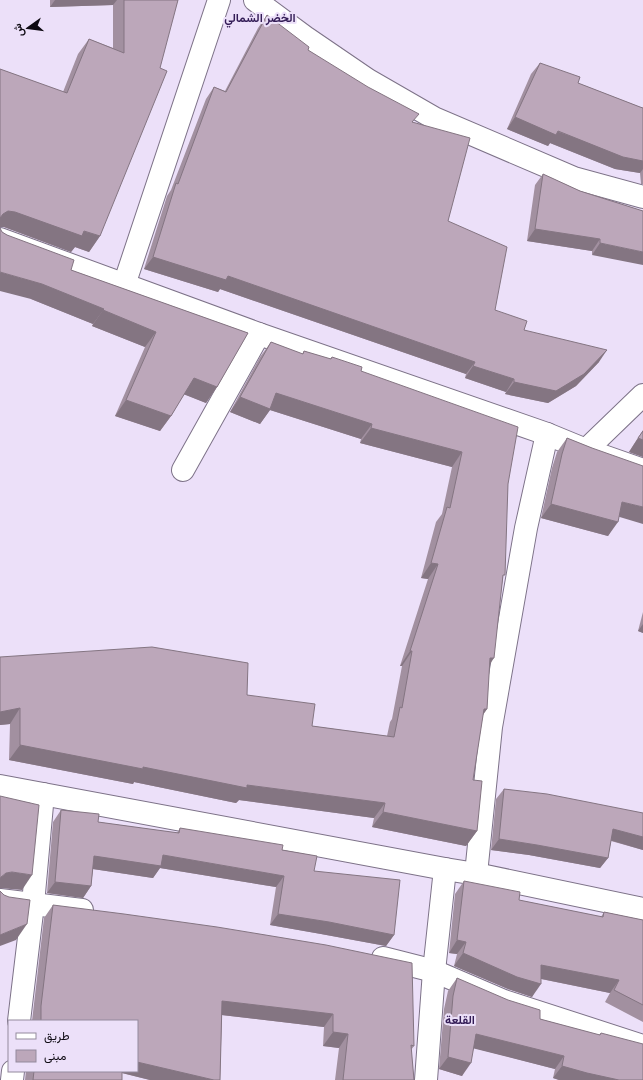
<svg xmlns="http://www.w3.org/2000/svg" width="643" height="1080" font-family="Lato,Vazirmatn,sans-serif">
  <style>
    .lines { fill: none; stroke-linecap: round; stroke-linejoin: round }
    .minor-casing { stroke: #7d7288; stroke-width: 24 }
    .minor { stroke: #fff; stroke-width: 22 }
    .wall { fill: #a290a0 }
    .shaded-wall { fill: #847582 }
    .building { fill: #bca7ba; stroke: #847582 }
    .labels { text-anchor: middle; stroke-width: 4; stroke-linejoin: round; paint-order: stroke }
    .neighbourhood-label { font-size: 12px; font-weight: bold; fill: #331c56; stroke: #ece0f9 }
  </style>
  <rect width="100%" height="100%" fill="#ece0f9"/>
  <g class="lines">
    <defs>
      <g id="minor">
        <path d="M255,0L305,37L368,80L434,118L574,178L643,197"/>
        <path d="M0,239L259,334L547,434L586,450L643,470"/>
        <path d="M124,285L219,0"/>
        <path d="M586,450L643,395"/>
        <path d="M183,470L259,334"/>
        <path d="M0,786L445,869L476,874L643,909"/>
        <path d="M476,874L491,727L526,528L547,434"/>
        <path d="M0,900L82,910"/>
        <path d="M383,958L434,971L504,1001L643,1046"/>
        <path d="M19,1021L33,904L43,794"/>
        <path d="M12,1080L13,1071"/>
        <path d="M426,1080L434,971L445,869"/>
      </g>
    </defs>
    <use href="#minor" class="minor-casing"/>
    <use href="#minor" class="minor"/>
  </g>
  <g class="wall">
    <path d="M50,0H178L100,236L89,252L75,247L71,252L4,227H0V69L63,92L78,54L89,39L113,48V5L50,7Z"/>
    <path d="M267,15L308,50L413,122L448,221L495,310L524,330L599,362L576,386L548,403L505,394L506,392L465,378L466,374L220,289L218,292L144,269L167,196L171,190L206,99L214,87L225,91L258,28Z"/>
    <path d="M540,63L578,83L640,107L643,108V184H641L640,173L615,169L550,143L548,146L507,129L531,74Z"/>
    <path d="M543,174L580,191L643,211L592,255V251L527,241L535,185Z"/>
    <path d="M2,232L7,235L71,270L248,333L217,387L206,403L184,394L171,416L160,431L115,416L145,347L92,326L93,324L31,299Z"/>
    <path d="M271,342L302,354L304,351L330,359L332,357L361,371L508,484L503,579L489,665L487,709L483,715L473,780L477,831L466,846L372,827L374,818L239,800L236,803L134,782L133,784L9,760L10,724L0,725V657L247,695L312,726L387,736L390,722L392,719L402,666H400L428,579L421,578L436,522L442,514L452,467L360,443L361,439L270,410L260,424L230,412L260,357Z"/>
    <path d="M643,430V457L629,452Z"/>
    <path d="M567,438L592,448L619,517L608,536L541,518L552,468L557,452Z"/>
    <path d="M643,612V633L638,631Z"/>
    <path d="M504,789L643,813V850L611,841L608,858L600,868L529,855L491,850L496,799Z"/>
    <path d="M61,810L98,822L177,833L180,828L282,850L314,871L394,935L386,946L321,934L270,925L276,887L160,868L153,878L93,869L91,886L83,898L47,893L53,822Z"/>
    <path d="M464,881L519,900L601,917L604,912L643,920V1022L605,1002L610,993L541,979L532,997L508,989L454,966L457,954L449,953L455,894Z"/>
    <path d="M53,905L414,1046L411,1050L414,1080H335L339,1048L323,1046L324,1027L222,1015L220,1080H150L122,1073V1080H25L26,1071H137V1021H32L44,918Z"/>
    <path d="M457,978L540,1019L599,1035L601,1033L643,1080H559L553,1078L555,1069L474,1048L462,1076L439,1069L444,1009L448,991Z"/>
  </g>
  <g class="shaded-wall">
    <path d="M55,0H117L113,5L50,7Z"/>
    <path d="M515,117L643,161V169L640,173L615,169L550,143L548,146L507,129Z"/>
    <path d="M8,211L15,212L100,236L89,252L75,247L71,252L4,227H0V218L3,214Z"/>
    <path d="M535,229L600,239L592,251L527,241Z"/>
    <path d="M600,243L643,252V265L592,255Z"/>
    <path d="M153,257L228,276L475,362L466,374L220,289L218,292L144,269Z"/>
    <path d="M0,272L42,284L104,309L93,324L31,299L0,291Z"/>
    <path d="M103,310L156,332L145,347L92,326Z"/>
    <path d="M607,350L599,362L576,386L548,403L505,394L514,382Z"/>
    <path d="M473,366L514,379L506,392L465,378Z"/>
    <path d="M194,378L217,387L206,403L183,394Z"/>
    <path d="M276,393L372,424L361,439L270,410L260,424L230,412L240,397Z"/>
    <path d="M126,400L171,416L160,431L115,416Z"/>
    <path d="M371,428L462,452L452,467L360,443Z"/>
    <path d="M638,438L643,440V457L629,452Z"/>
    <path d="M622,502L643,507V524L613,515Z"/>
    <path d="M551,504L618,522L608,536L541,518Z"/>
    <path d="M431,563L438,564L428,579L421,578Z"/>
    <path d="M643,624V633L638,631Z"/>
    <path d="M410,651H412L402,666H400Z"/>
    <path d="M490,658H494L484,673Z"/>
    <path d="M20,708L10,724L0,725V712Z"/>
    <path d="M484,709H487L476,724Z"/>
    <path d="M20,745L247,785L385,803L374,818L239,800L236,803L134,782L133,784L9,760Z"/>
    <path d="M383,812L477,831L466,846L372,827Z"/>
    <path d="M613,829L643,837V850L606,839Z"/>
    <path d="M499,839L537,845L608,858L600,868L529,855L491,850Z"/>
    <path d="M163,855L284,876L276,887L160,868L153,878L86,868L94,856Z"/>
    <path d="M12,872L32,875L22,890L0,888V878L6,873Z"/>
    <path d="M55,882L91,886L83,898L47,893Z"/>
    <path d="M278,914L329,922L394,935L386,946L321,934L270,925Z"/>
    <path d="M27,924L16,940L0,946V935Z"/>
    <path d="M457,940L466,942L457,954L449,953Z"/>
    <path d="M463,953L541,984L532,997L508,989L454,966Z"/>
    <path d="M541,965L619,980L610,993L532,977Z"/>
    <path d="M222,1001L333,1014L324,1027L213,1014Z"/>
    <path d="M333,1032L348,1034L339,1048L323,1046Z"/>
    <path d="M476,1034L564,1056L555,1069L468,1047Z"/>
    <path d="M448,1057L471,1063L462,1076L439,1069Z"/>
    <path d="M137,1062L214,1080H150L114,1071H137Z"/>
    <path d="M562,1066L619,1080H559L553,1078Z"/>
  </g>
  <g class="building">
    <path d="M124,0H178L160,68L167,71L100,236L84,231L82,236L15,212L8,211L3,214L0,218V69L67,93L89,39L124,53Z"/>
    <path d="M267,15L309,47L308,50L368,87L419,114L412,122L470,138L448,221L507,247L495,310L527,321L524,330L607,350L584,374L556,391L514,382V379L473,366L475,362L228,276L226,280L153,257L176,183L178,184L214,87L226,92Z"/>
    <path d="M540,63L580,77L578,83L640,107L643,108V161L623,157L558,131L556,135L515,117Z"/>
    <path d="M543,174L580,191L643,211V252L600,243V239L535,229Z"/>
    <path d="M0,228L2,232L7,235L74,260L71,270L248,333L217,387L194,378L171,416L126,400L156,332L103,310L104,309L42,284L0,272Z"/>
    <path d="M271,342L303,354L304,351L331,359L332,357L362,367L361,371L518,427L508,484L505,575H503L494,658H490L487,709H484L473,780L482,781L477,831L383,812L385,803L247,785V788L143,767V769L20,745V708L0,712V657L152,647L248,663L247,695L315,704L312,726L394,737L400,707L402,708L412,651H410L438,564L431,563L447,507L450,508L462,452L371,428L372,424L276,393L270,409L240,397Z"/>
    <path d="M643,431V440L638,438Z"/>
    <path d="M567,438L592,448L643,466V507L622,502L618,522L551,504L562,454Z"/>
    <path d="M504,789L547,794L643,813V837L613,829L608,858L537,845L499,839Z"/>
    <path d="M0,796L39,805L32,875L12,872L6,873L1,877L0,879Z"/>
    <path d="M61,810L99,814L98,822L179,833L180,828L283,845L282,850L317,856L314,871L400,880L394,935L329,922L278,914L284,876L163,855L161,866L94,856L91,886L55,882Z"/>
    <path d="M464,881L520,892L519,900L603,917L604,912L643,920V1005L614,990L619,980L541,965V984L517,977L463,953L466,942L457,940Z"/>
    <path d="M0,891L4,895L9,897L30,900L27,924L0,935Z"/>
    <path d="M53,905L124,914L217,927L326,945L412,963L414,1046L411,1045L414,1080H343L348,1034L333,1032V1014L222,1001L220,1080H214L137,1062V1021H41V1006Z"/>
    <path d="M457,978L508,1000L540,1010V1019L600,1035L601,1033L643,1044V1080H619L587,1073L562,1066L564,1056L476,1034L471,1063L448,1057L453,996Z"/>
    <path d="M34,1071H122V1080H33Z"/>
  </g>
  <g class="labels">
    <g class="neighbourhood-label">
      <text x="260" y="22">الخضر الشمالي</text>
      <text x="460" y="1024">القلعة</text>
    </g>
  </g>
  <rect x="8" y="1020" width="130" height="52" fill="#ece0f9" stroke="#938a9d"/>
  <rect x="16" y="1033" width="20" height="6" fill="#ffffff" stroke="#938a9d"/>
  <text x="44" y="1040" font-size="12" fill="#0e0a12">طريق</text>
  <rect x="16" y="1050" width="20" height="12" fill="#bca7ba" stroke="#938a9d"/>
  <text x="44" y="1060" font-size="12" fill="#0e0a12">مبنى</text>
  <g transform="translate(28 28) rotate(256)" stroke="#ece0f9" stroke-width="3" paint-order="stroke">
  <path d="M0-3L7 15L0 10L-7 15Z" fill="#0e0a12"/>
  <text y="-6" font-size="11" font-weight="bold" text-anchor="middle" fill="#0e0a12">ش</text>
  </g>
</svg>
